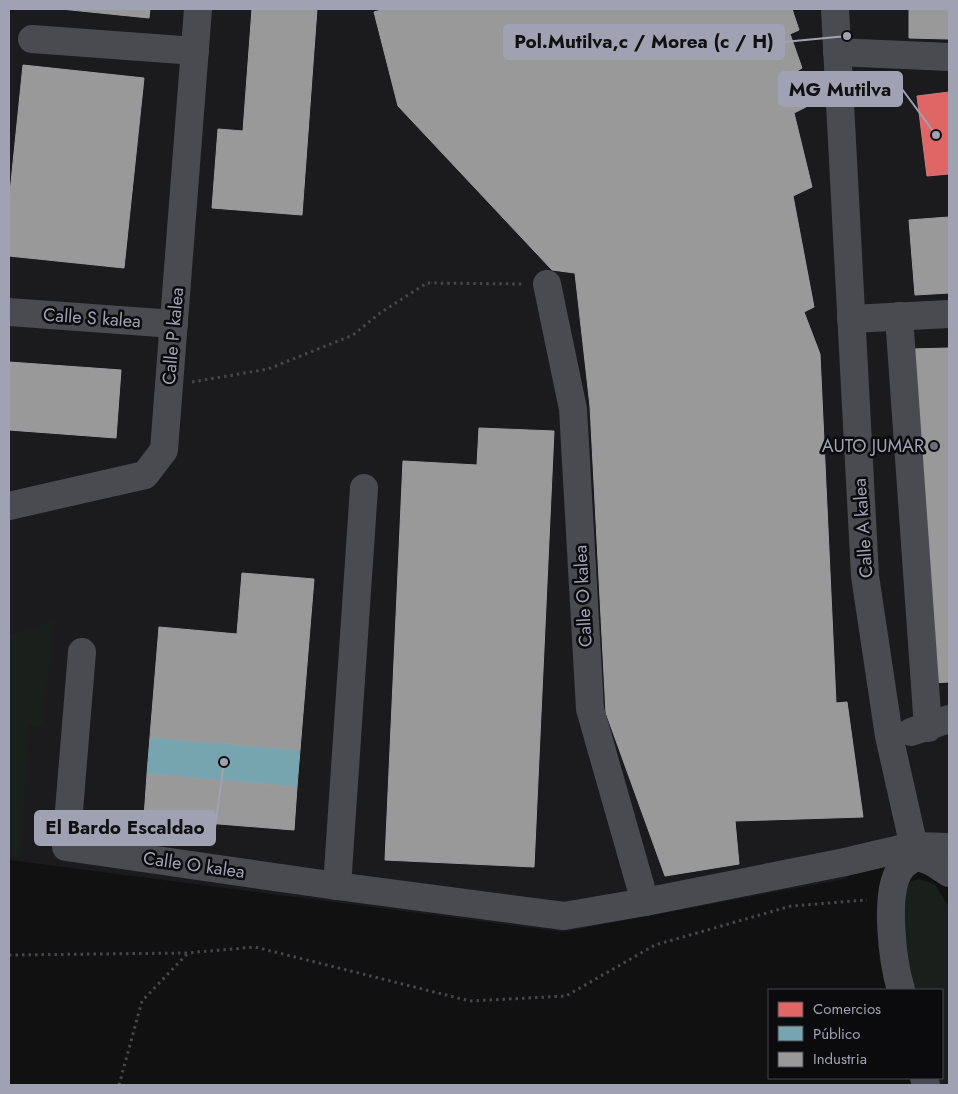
<svg xmlns="http://www.w3.org/2000/svg" width="958" height="1094" font-family="Jost,sans-serif">
  <style>
    .built { fill: #1b1b1d }
    .green { fill: #19201b }
    .shops { fill: #e06666; stroke: #cd787d }
    .public { fill: #76a5af; stroke: #83a4b0 }
    .industry { fill: #999; stroke: #9b9ca1 }
    .lines { fill: none; stroke-linecap: round; stroke-linejoin: round }
    .path { stroke: #46474c; stroke-width: 3; stroke-dasharray: 2.5 4; stroke-linecap: butt }
    .minor { stroke: #4a4b51; stroke-width: 28 }
    .poi-dot { fill: #6e6f7b; stroke: #0b0b0d; stroke-width: 2 }
    .labels { text-anchor: middle; stroke-width: 5; stroke-linejoin: round; paint-order: stroke }
    .street-label { font-size: 18px; fill: #a0a2b4; stroke: #0b0b0d }
    .poi-label { font-size: 18px; fill: #a0a2b4; stroke: #0b0b0d; text-anchor: end }
    .leader { fill: none; stroke: #a0a2b4; stroke-width: 2 }
    .callout-dot { fill: #a0a2b4; stroke: #0b0b0d; stroke-width: 2 }
    .callout { fill: #a0a2b4; stroke: #a0a2b4; stroke-width: 2 }
    .callout-label { font-size: 19px; text-anchor: middle; font-weight: bold; fill: #111 }
  </style>
  <rect width="100%" height="100%" fill="#111"/>
  <path class="built" d="M9,9H949V848L938,834L890,836L845,879L563,932L9,860Z"/>
  <g class="green">
    <path d="M54,621L42,726L28,725L21,857L9,855V635Z"/>
    <path d="M920,879L935,885L949,907V1085H939L937,1078H942V990H915C907,960 892,908 911,881Z"/>
  </g>
  <g class="shops">
    <path d="M949,92V174L927,176L917,96Z"/>
    <path d="M949,430V461L919,462L917,432Z"/>
  </g>
  <path class="public" d="M150,737L300,750L297,787L147,774Z"/>
  <g class="industry">
    <path d="M61,9H150L149,18Z"/>
    <path d="M252,9H317L302,215L212,208L218,129L243,131Z"/>
    <path d="M385,9H792L799,30L790,34L802,68L794,73L806,107L794,113L812,187L793,196L814,307L804,312L820,354L836,703L847,702L863,817L735,821L739,864L665,876L606,713L590,406L575,273L552,270L398,106L374,12Z"/>
    <path d="M909,9H949V39L909,38Z"/>
    <path d="M23,65L144,78L124,268L9,256V202Z"/>
    <path d="M949,217V293L915,295L909,220Z"/>
    <path d="M949,348V682L931,683L912,349Z"/>
    <path d="M9,362L121,370L116,438L9,430Z"/>
    <path d="M479,428L554,431L534,867L385,860L403,461L477,465Z"/>
    <path d="M242,573L314,579L300,750L150,737L159,627L237,634Z"/>
    <path d="M147,774L297,787L294,830L144,818Z"/>
  </g>
  <g class="lines">
    <g class="path">
      <path d="M192,382L268,369L353,335L380,313L427,283L523,284"/>
      <path d="M9,955L187,953L255,947L470,1001L566,996L655,945L791,906L867,900"/>
      <path d="M119,1085L142,1001L187,954"/>
    </g>
    <g class="minor">
      <path d="M835,9L865,576L889,736L916,856"/>
      <path d="M32,39L195,51"/>
      <path d="M837,52L949,57"/>
      <path d="M547,284L573,409L590,709L645,902"/>
      <path d="M9,312L174,324"/>
      <path d="M899,316L928,728"/>
      <path d="M851,319L949,314"/>
      <path d="M9,506L145,475L164,450L198,9"/>
      <path d="M82,652L66,847L337,886L564,916L645,902L845,862L913,846L949,847"/>
      <path d="M911,732L949,719"/>
      <path d="M916,856L932,862L949,873"/>
      <path d="M337,886L364,488"/>
      <path d="M901,990C893,963 883,892 901,868C904,864 911,860 916,856"/>
      <path d="M924,1078L926,1085"/>
    </g>
  </g>
  <circle class="poi-dot" cx="934" cy="446" r="5"/>
  <g class="labels">
    <g class="street-label">
      <text transform="translate(92 318) rotate(4)" y="6">Calle S kalea</text>
      <text transform="translate(173 336) rotate(-85)" y="6">Calle P kalea</text>
      <text transform="translate(863 528) rotate(-94)" y="6">Calle A kalea</text>
      <text transform="translate(583 596) rotate(-93)" y="6">Calle O kalea</text>
      <text transform="translate(194 865) rotate(8)" y="6">Calle O kalea</text>
    </g>
    <g class="poi-label">
      <text x="924" y="452">AUTO JUMAR</text>
    </g>
  </g>
  <path class="leader" d="M847 36L784 42M936 135L902 89M224 762L215 828"/>
  <g class="callout-dot">
    <circle cx="847" cy="36" r="5"/>
    <circle cx="936" cy="135" r="5"/>
    <circle cx="224" cy="762" r="5"/>
  </g>
  <g class="callout">
    <rect x="504" y="25" width="280" height="34" rx="5"/>
    <rect x="779" y="72" width="123" height="34" rx="5"/>
    <rect x="35" y="811" width="180" height="34" rx="5"/>
  </g>
  <g class="callout-label">
    <text x="644" y="48">Pol.Mutilva,c / Morea (c / H)</text>
    <text x="840" y="96">MG Mutilva</text>
    <text x="125" y="834">El Bardo Escaldao</text>
  </g>
  <rect width="958" height="1094" fill="none" stroke="#a0a2b4" stroke-width="20"/>
  <rect x="768" y="989" width="175" height="90" fill="#0b0b0d" stroke="#474750"/>
  <rect x="778" y="1002" width="25" height="15" fill="#e06666" stroke="#474750"/>
  <text x="813" y="1014" font-size="15" fill="#a0a2b4">Comercios</text>
  <rect x="778" y="1026" width="25" height="15" fill="#76a5af" stroke="#474750"/>
  <text x="813" y="1039" font-size="15" fill="#a0a2b4">Público</text>
  <rect x="778" y="1052" width="25" height="15" fill="#999999" stroke="#474750"/>
  <text x="813" y="1064" font-size="15" fill="#a0a2b4">Industria</text>
</svg>
